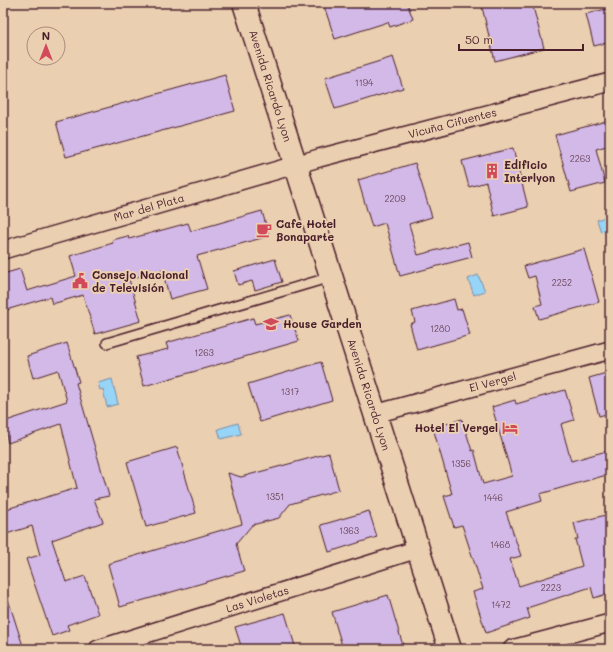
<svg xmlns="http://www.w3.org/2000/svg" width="613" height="652" font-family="Mali,sans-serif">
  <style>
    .water { fill: #97d5f8; stroke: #788ca6 }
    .building { fill: #d2b9e7; stroke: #4a1f2b }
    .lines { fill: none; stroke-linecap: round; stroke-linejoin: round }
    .lane-casing { stroke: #4a1f2b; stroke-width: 12 }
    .street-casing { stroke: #4a1f2b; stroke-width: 20 }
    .secondary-casing { stroke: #4a1f2b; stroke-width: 25 }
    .lane { stroke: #eacfb1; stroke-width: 9 }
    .street { stroke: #eacfb1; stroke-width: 17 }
    .secondary { stroke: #eacfb1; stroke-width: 22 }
    .labels { text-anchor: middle; stroke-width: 4; stroke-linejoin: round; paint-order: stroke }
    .number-label { font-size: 9px; fill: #6c465a }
    .street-label { font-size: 11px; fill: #4a1f2b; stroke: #eacfb1 }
    .poi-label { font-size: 11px; font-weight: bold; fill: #4a1f2b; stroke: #eacfb1; text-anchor: start }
  </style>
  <rect width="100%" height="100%" fill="#eacfb1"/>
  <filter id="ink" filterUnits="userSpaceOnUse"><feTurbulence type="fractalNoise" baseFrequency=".025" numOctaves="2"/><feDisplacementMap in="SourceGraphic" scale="8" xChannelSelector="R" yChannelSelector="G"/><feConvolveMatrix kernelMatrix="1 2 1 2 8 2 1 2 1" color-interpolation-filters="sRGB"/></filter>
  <g filter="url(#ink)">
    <g class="water">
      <path d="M610,215V229L601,232L597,220Z"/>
      <path d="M478,275L485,291L474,295L468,279Z"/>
      <path d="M112,379L118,404L107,407L103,389L100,390L98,383Z"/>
      <path d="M238,423L241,434L221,439L218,429Z"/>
    </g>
    <g class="building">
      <path d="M323,3H407L413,19L390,27L388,22L335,39Z"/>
      <path d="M481,3H532L544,48L495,61Z"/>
      <path d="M610,8V42L594,46L586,14Z"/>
      <path d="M393,57L403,88L335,109L325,78Z"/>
      <path d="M225,75L235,111L66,157L56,122Z"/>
      <path d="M610,120V145L596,149L605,183L571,192L555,135Z"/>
      <path d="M513,148L528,207L494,216L486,182L469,187L462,161Z"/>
      <path d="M415,163L432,217L409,224L418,255L468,242L472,257L400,276L385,223L372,227L358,180Z"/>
      <path d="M262,211L269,236L197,256L207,289L170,299L162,270L129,279L141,321L95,334L83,295L52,304L50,297L6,310L3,302V274L20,269L27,291L76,276L70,256L113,243L112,240L128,236L129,239L188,223L191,231Z"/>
      <path d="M584,249L599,302L539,319L535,306L542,304L535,276L528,278L524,266Z"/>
      <path d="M275,259L282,282L255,290L252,281L238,285L234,271Z"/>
      <path d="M454,299L457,310L462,309L470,335L417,350L410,324L415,322L412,311Z"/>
      <path d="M290,315L299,341L144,386L136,357L168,349L166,343L253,318L255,324Z"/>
      <path d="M67,343L79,382L76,383L109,496L94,499L103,522L52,540L66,582L85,576L98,614L67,625L69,630L52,636L26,559L40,555L32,526L3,535V510L77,488L61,424L8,443L3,422L67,401L58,370L33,378L27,356Z"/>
      <path d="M321,362L332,400L260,422L248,384Z"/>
      <path d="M610,372V413L599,416L589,378Z"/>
      <path d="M565,390L574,420L561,424L571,461L610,450V474L540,494L542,501L506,512L521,556L510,559L519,586L582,566L575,539H578L574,523L610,514V593L594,598L591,587L527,608L530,618L486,633L473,592L483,589L462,525L454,527L444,496L452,494L433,428L462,419L472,451L474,450L483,484L512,476L492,407L515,400L516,404Z"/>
      <path d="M177,447L196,513L146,527L127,462Z"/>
      <path d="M329,453L339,490L290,504L279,518L252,525L236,544L244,571L120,607L108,564L242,524L228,473L241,477Z"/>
      <path d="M369,511L377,537L329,552L321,525Z"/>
      <path d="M3,593H6L23,646L15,649H3Z"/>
      <path d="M388,595L404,649H343L332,612Z"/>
      <path d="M285,613L296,649H242L235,627Z"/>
    </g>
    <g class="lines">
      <defs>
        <path id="lane" d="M107,343L331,277"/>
        <g id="street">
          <path id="s1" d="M3,250L319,158L610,82"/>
          <path id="s2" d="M375,414L610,350"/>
          <path id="s3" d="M98,649L418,549"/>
          <path d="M512,649L610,623"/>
        </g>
        <g id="secondary">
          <path id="s4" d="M244,3L450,649"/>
        </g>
      </defs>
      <use href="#lane" class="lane-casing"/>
      <use href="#street" class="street-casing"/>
      <use href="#secondary" class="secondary-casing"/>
      <use href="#lane" class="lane"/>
      <use href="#street" class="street"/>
      <use href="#secondary" class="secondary"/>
    </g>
  </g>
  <defs>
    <symbol id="building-bare" viewBox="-9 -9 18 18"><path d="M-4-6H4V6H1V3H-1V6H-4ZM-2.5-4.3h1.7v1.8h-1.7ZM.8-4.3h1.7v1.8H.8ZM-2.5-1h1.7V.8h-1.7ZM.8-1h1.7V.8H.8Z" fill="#d1495b" stroke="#eacfb1" stroke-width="2.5" paint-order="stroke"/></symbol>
    <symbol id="cafe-bare" viewBox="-9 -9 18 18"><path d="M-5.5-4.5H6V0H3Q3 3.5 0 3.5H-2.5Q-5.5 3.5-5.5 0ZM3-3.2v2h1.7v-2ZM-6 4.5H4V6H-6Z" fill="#d1495b" stroke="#eacfb1" stroke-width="2.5" paint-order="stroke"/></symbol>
    <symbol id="civic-bare" viewBox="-9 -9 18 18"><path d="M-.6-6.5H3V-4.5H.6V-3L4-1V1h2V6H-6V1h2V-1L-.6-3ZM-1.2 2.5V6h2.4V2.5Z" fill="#d1495b" stroke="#eacfb1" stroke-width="2.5" paint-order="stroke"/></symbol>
    <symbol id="school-bare" viewBox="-9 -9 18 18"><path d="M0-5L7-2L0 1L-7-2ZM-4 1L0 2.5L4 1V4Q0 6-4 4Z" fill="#d1495b" stroke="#eacfb1" stroke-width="2.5" paint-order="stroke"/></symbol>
    <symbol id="hotel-bare" viewBox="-9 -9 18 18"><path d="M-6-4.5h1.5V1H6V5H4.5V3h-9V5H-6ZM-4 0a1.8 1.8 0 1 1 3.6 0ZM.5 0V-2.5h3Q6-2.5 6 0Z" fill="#d1495b" stroke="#eacfb1" stroke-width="2.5" paint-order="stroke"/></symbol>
  </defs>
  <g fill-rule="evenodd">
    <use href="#building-bare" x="481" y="160" width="22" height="22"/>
    <use href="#cafe-bare" x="253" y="219" width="22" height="22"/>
    <use href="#civic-bare" x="69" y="270" width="22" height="22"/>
    <use href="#school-bare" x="260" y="313" width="22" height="22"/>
    <use href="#hotel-bare" x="499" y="417" width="22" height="22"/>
  </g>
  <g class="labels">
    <g class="number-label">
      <text x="364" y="86">1194</text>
      <text x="580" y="162">2263</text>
      <text x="395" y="202">2209</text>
      <text x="562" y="286">2252</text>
      <text x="440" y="332">1280</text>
      <text x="204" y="356">1263</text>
      <text x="290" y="395">1317</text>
      <text x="461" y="467">1356</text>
      <text x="275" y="500">1351</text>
      <text x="493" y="501">1446</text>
      <text x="349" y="534">1363</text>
      <text x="500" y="548">1468</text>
      <text x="551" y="591">2223</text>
      <text x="501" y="608">1472</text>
    </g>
    <g class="street-label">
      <text dy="4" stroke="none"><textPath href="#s4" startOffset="87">Avenida Ricardo Lyon</textPath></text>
      <text dy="4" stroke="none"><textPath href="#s1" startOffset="467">Vicuña Cifuentes</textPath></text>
      <text dy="4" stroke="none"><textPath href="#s1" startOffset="152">Mar del Plata</textPath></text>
      <text dy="4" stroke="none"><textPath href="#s2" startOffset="122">El Vergel</textPath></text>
      <text dy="4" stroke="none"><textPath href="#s4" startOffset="411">Avenida Ricardo Lyon</textPath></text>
      <text dy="4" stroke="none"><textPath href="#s3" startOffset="167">Las Violetas</textPath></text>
    </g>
    <g class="poi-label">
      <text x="504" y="169">Edificio<tspan x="504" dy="13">Interlyon</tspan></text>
      <text x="276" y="228">Cafe Hotel<tspan x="276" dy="13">Bonaparte</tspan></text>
      <text x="92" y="279">Consejo Nacional<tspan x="92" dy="13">de Televisión</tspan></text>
      <text x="283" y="328">House Garden</text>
      <text x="498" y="432" text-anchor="end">Hotel El Vergel</text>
    </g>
  </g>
  <rect width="613" height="652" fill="none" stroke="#eacfb1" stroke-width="16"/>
  <rect x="8" y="8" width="597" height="636" fill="none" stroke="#4a1f2b" stroke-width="1.5" filter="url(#ink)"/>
  <g transform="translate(46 46)"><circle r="19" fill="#eacfb1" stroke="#aa897b"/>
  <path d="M0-3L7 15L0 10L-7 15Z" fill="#d1495b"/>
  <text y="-6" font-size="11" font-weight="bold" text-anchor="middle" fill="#4a1f2b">N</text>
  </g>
  <path d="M459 44v6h124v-6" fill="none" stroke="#4a1f2b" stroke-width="2"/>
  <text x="465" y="44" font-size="12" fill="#4a1f2b" stroke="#eacfb1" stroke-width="3" paint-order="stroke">50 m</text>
</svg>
